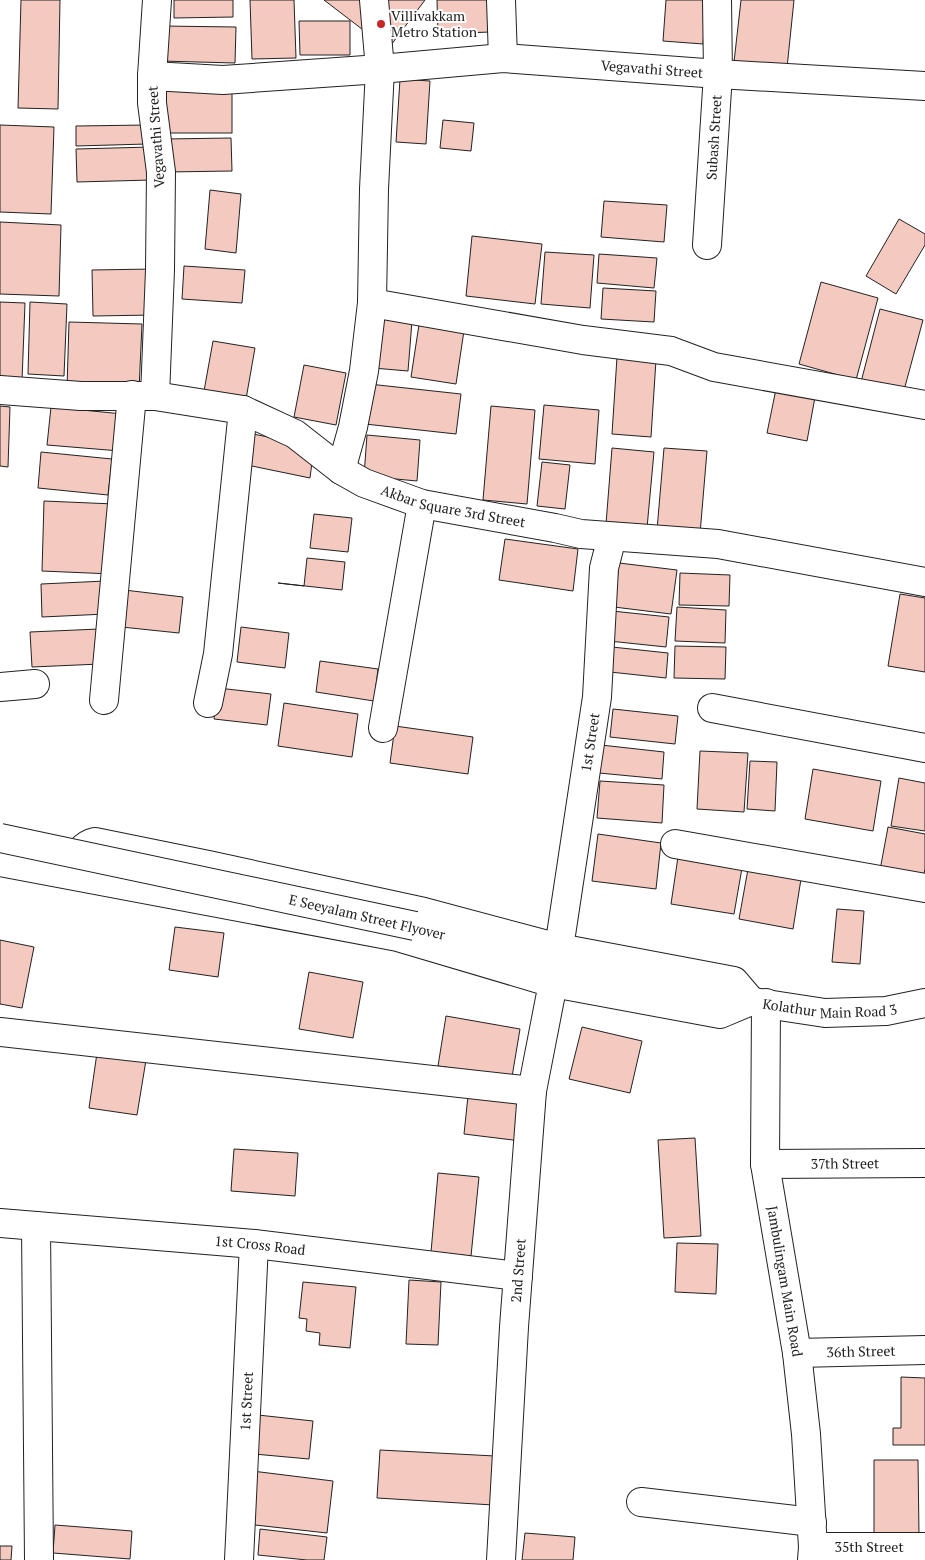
<svg xmlns="http://www.w3.org/2000/svg" width="925" height="1560" font-family="'PT Serif',serif">
  <style>
    .building { fill: #f3c9c0; stroke: #222 }
    .lines { fill: none; stroke-linecap: round; stroke-linejoin: round }
    .minor-casing { stroke: #222; stroke-width: 30 }
    .major-casing { stroke: #222; stroke-width: 30 }
    .minor { stroke: #fff; stroke-width: 28 }
    .major { stroke: #fff; stroke-width: 28 }
    .major-bridge-casing { stroke: #222; stroke-width: 30; stroke-linecap: butt }
    .major-bridge { stroke: #fff; stroke-width: 28 }
    .poi-dot { fill: #c62828; stroke: #fff; stroke-width: 2 }
    .labels { text-anchor: middle; stroke-width: 4; stroke-linejoin: round; paint-order: stroke }
    .poi-label { font-size: 14px; fill: #222; stroke: #fff; text-anchor: start }
    .street-label { font-size: 14px; fill: #222; stroke: #fff }
  </style>
  <rect width="100%" height="100%" fill="#fff"/>
  <g class="building">
    <path d="M21,0H60L58,109L18,108Z"/>
    <path d="M174,0H233V17L174,18Z"/>
    <path d="M250,0H294L296,58L252,59Z"/>
    <path d="M324,0H425L388,49Z"/>
    <path d="M437,0H489L490,32L438,34Z"/>
    <path d="M666,0H706L703,44L663,41Z"/>
    <path d="M741,0H794L787,68L734,62Z"/>
    <path d="M299,21H350V55H300Z"/>
    <path d="M162,26L236,27L235,63L161,61Z"/>
    <path d="M400,79L430,81L426,144L396,142Z"/>
    <rect x="163" y="91" width="69" height="42"/>
    <path d="M443,120L474,123L471,151L440,148Z"/>
    <path d="M0,125L54,127L51,214L0,212Z"/>
    <path d="M146,125L147,144L76,146V126Z"/>
    <path d="M231,138L232,171L167,172L166,139Z"/>
    <path d="M151,147V180L77,182L76,149Z"/>
    <path d="M210,190L241,194L236,253L205,249Z"/>
    <path d="M604,201L667,205L664,242L601,237Z"/>
    <path d="M899,219L925,234V245L896,294L866,276Z"/>
    <path d="M0,222L61,225L59,296L0,294Z"/>
    <path d="M472,236L542,244L535,304L466,296Z"/>
    <path d="M545,252L594,255L590,308L541,304Z"/>
    <path d="M599,254L657,258L654,288L597,283Z"/>
    <path d="M184,266L245,270L242,303L182,299Z"/>
    <path d="M153,269L154,315L93,316L92,270Z"/>
    <path d="M821,282L878,298L856,380L799,364Z"/>
    <path d="M603,288L656,291L654,322L601,319Z"/>
    <path d="M0,302L25,303L22,381H0Z"/>
    <path d="M30,302L67,304L64,376L28,374Z"/>
    <path d="M880,309L923,320L903,394L861,382Z"/>
    <path d="M377,318L412,321L408,371L373,368Z"/>
    <path d="M420,318L465,324L456,384L411,377Z"/>
    <path d="M69,322L142,324L139,390L67,388Z"/>
    <path d="M213,341L255,348L246,399L204,391Z"/>
    <path d="M617,357L656,360L651,437L612,434Z"/>
    <path d="M304,365L346,373L336,425L294,417Z"/>
    <path d="M369,384L461,394L456,434L365,424Z"/>
    <path d="M776,389L815,397L807,441L767,433Z"/>
    <path d="M544,405L599,410L595,464L539,459Z"/>
    <path d="M0,406L10,407L8,467L0,466Z"/>
    <path d="M491,406L535,410L527,504L483,500Z"/>
    <path d="M51,407L123,414L120,451L47,445Z"/>
    <path d="M253,434L303,444L312,462L310,478L247,465Z"/>
    <path d="M367,435L420,440L417,481L364,476Z"/>
    <path d="M612,448L654,452L647,528L606,524Z"/>
    <path d="M664,448L707,451L700,534L657,530Z"/>
    <path d="M41,452L112,459L108,495L38,488Z"/>
    <path d="M542,462L570,465L565,509L537,506Z"/>
    <path d="M44,501L114,504L112,574L42,571Z"/>
    <path d="M314,514L352,518L348,552L310,548Z"/>
    <path d="M505,539L578,549L573,591L499,580Z"/>
    <path d="M307,558L345,562L342,590L278,583L304,586Z"/>
    <path d="M619,563L677,570L671,614L614,607Z"/>
    <path d="M680,573L730,575L729,606L679,605Z"/>
    <path d="M105,581L106,614L42,617L41,584Z"/>
    <path d="M116,589L183,597L179,633L112,626Z"/>
    <path d="M900,594L925,598V672L888,666Z"/>
    <path d="M677,607L726,610L725,643L675,641Z"/>
    <path d="M612,611L669,617L666,647L609,641Z"/>
    <path d="M241,627L289,633L285,668L237,662Z"/>
    <path d="M99,629L100,664L32,667L30,632Z"/>
    <path d="M675,646L726,647L725,679L674,678Z"/>
    <path d="M612,647L668,653L666,678L610,672Z"/>
    <path d="M320,661L378,669L374,701L316,692Z"/>
    <path d="M218,688L271,694L267,725L214,719Z"/>
    <path d="M284,703L358,714L352,757L278,746Z"/>
    <path d="M613,709L678,716L675,744L610,737Z"/>
    <path d="M395,726L473,737L468,774L390,763Z"/>
    <path d="M601,745L664,752L662,779L599,773Z"/>
    <path d="M700,751L748,753L744,812L697,809Z"/>
    <path d="M750,761L777,762L775,811L747,809Z"/>
    <path d="M813,769L881,781L873,831L805,819Z"/>
    <path d="M899,778L925,783V831L891,826Z"/>
    <path d="M600,781L664,785L662,823L597,818Z"/>
    <path d="M888,827L925,834V869L923,879L880,870Z"/>
    <path d="M598,834L661,843L656,889L592,881Z"/>
    <path d="M678,857L742,868L734,914L671,904Z"/>
    <path d="M748,869L801,879L793,929L739,919Z"/>
    <path d="M837,909L864,911L860,964L832,962Z"/>
    <path d="M175,927L224,933L218,977L169,970Z"/>
    <path d="M0,940L34,947L22,1008L0,1004Z"/>
    <path d="M309,972L363,982L353,1038L299,1029Z"/>
    <path d="M446,1016L520,1029L512,1077L438,1066Z"/>
    <path d="M582,1027L642,1041L630,1093L569,1079Z"/>
    <path d="M97,1053L146,1060L137,1115L89,1108Z"/>
    <path d="M468,1096L526,1104L521,1141L464,1134Z"/>
    <path d="M695,1138L701,1236L664,1238L658,1140Z"/>
    <path d="M234,1149L298,1153L295,1196L231,1191Z"/>
    <path d="M438,1173L479,1177L471,1256L431,1252Z"/>
    <path d="M677,1243L718,1244L716,1294L675,1292Z"/>
    <path d="M409,1280L441,1282L438,1345L406,1344Z"/>
    <path d="M303,1282L356,1287L350,1348L319,1345L320,1333L306,1331L307,1319L299,1318Z"/>
    <path d="M901,1377L925,1378V1445H893V1428H901Z"/>
    <path d="M258,1415L313,1421L309,1459L254,1454Z"/>
    <path d="M380,1450L495,1456L493,1505L377,1498Z"/>
    <path d="M874,1460H918L919,1535H874Z"/>
    <path d="M252,1471L333,1481L327,1533L246,1524Z"/>
    <path d="M55,1525L132,1531L130,1559L53,1553Z"/>
    <path d="M260,1529L327,1537L324,1560H307L258,1555Z"/>
    <path d="M525,1533L575,1537L573,1560H522Z"/>
    <path d="M0,1546H12L11,1560H0Z"/>
  </g>
  <g class="lines">
    <defs>
      <g id="minor">
        <path d="M501,0L503,58"/>
        <path d="M152,76L157,0"/>
        <path id="s1" d="M707,245L718,74L717,0"/>
        <path d="M372,303L583,340L671,351L714,367L925,405"/>
        <path id="s2" d="M0,390L81,396H155L243,410L295,434L341,470L364,483L422,504L555,528L581,534L718,544L925,582"/>
        <path id="s3" d="M155,396L160,270L161,172L152,103V76L223,80L380,69L503,58L718,74L925,86"/>
        <path d="M341,470L353,427L364,371L372,303L374,189L380,69L374,0"/>
        <path d="M0,687L35,684"/>
        <path d="M104,700L132,395"/>
        <path d="M208,703L218,654L243,410"/>
        <path d="M712,708L925,748"/>
        <path d="M383,728L422,504"/>
        <path d="M675,844L925,888"/>
        <path d="M0,862L398,937L553,983L720,1014L751,1001L734,981L559,948L424,912L208,865L95,842C80,845 74,862 66,874"/>
        <path id="s4" d="M559,948L597,697L604,568L612,537"/>
        <path id="s5" d="M766,1003L765,1164L797,1353L806,1434L813,1547L812,1560"/>
        <path d="M0,1032L532,1091"/>
        <path id="s6" d="M765,1164L925,1163"/>
        <path id="s7" d="M0,1223L254,1244L518,1276"/>
        <path d="M36,1226L39,1560"/>
        <path id="s8" d="M797,1353L925,1350"/>
        <path d="M641,1502L812,1522"/>
        <path id="s9" d="M813,1547H925"/>
        <path id="s10" d="M239,1560L254,1244"/>
        <path id="s11" d="M501,1560L514,1327L532,1091L553,983"/>
      </g>
      <g id="major">
        <path id="s12" d="M415,926L547,961L733,999L825,1013L886,1011L925,1003"/>
      </g>
    </defs>
    <use href="#minor" class="minor-casing"/>
    <use href="#major" class="major-casing"/>
    <use href="#minor" class="minor"/>
    <use href="#major" class="major"/>
    <defs>
      <path id="major-bridge" d="M0,838L415,926"/>
    </defs>
    <use href="#major-bridge" class="major-bridge-casing"/>
    <use href="#major-bridge" class="major-bridge"/>
  </g>
  <circle class="poi-dot" cx="381" cy="24" r="5"/>
  <g class="labels">
    <g class="poi-label">
      <text x="391" y="21">Villivakkam<tspan x="391" dy="16">Metro Station</tspan></text>
    </g>
    <g class="street-label">
      <text dy="5" stroke="none"><textPath href="#s3" startOffset="822">Vegavathi Street</textPath></text>
      <text transform="translate(156 137) rotate(-94)" y="5">Vegavathi Street</text>
      <text dy="5" stroke="none"><textPath href="#s1" startOffset="108">Subash Street</textPath></text>
      <text dy="5" stroke="none"><textPath href="#s2" startOffset="479">Akbar Square 3rd Street</textPath></text>
      <text dy="5" stroke="none"><textPath href="#s4" startOffset="208">1st Street</textPath></text>
      <text transform="translate(367 917) rotate(13)" y="5">E Seeyalam Street Flyover</text>
      <text dy="5" stroke="none"><textPath href="#s12" startOffset="424">Kolathur Main Road 3</textPath></text>
      <text dy="5" stroke="none"><textPath href="#s6" startOffset="80">37th Street</textPath></text>
      <text dy="5" stroke="none"><textPath href="#s7" startOffset="261">1st Cross Road</textPath></text>
      <text dy="5" stroke="none"><textPath href="#s11" startOffset="290">2nd Street</textPath></text>
      <text dy="5" stroke="none"><textPath href="#s5" startOffset="280">Jambulingam Main Road</textPath></text>
      <text dy="5" stroke="none"><textPath href="#s8" startOffset="64">36th Street</textPath></text>
      <text dy="5" stroke="none"><textPath href="#s10" startOffset="159">1st Street</textPath></text>
      <text dy="5" stroke="none"><textPath href="#s9" startOffset="56">35th Street</textPath></text>
    </g>
  </g>
</svg>
